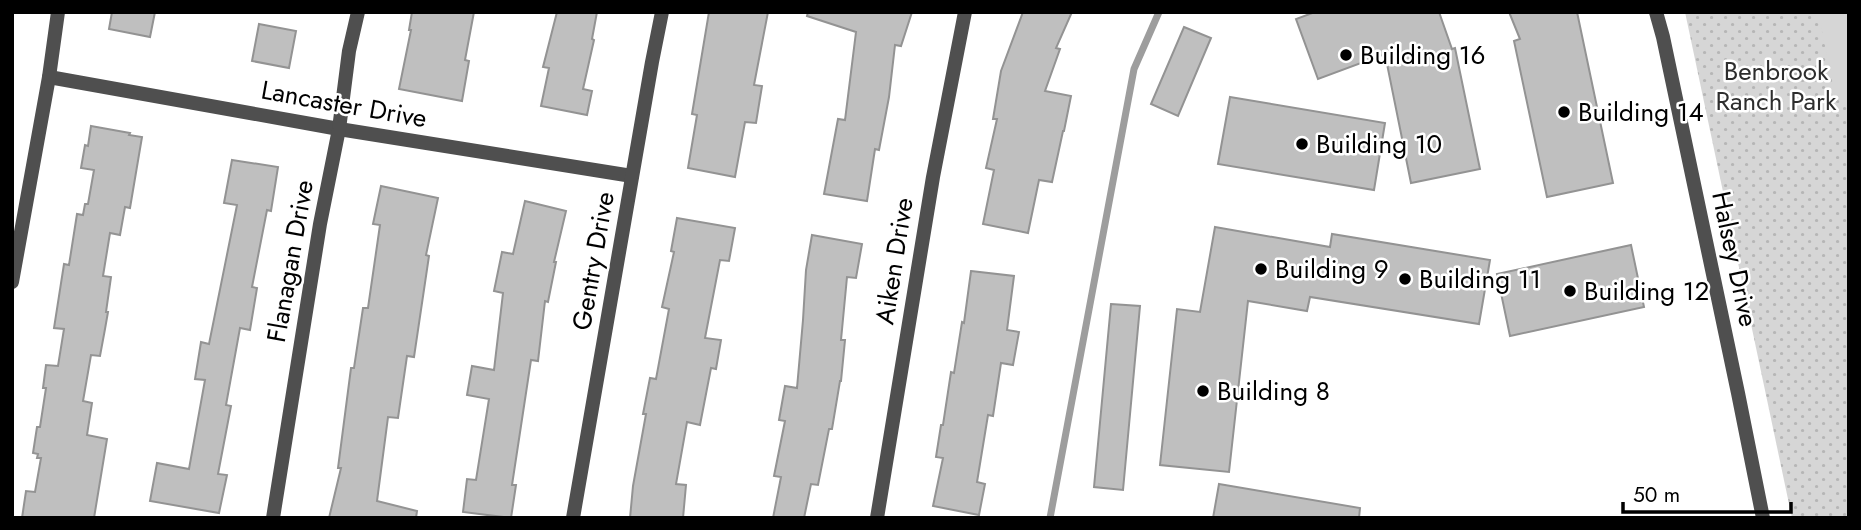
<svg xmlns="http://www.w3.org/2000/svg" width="1861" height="530" font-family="Jost,sans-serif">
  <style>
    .park { fill: url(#park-dots) }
    .pitch { fill: #d6d6d6 }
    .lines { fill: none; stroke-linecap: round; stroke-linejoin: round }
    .stream { stroke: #9d9d9d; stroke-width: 7 }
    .building { fill: #bfbfbf; stroke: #939393; stroke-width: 2 }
    .minor { stroke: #4f4f4f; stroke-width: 14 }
    .poi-dot { fill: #000; stroke: #fff; stroke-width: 2.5 }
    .labels { text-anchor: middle; stroke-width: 5; stroke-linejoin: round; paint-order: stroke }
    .poi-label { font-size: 26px; fill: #000; stroke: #fff; text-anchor: start }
    .park-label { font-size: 26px; fill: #2d2d2d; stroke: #fff }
    .street-label { font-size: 26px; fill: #000; stroke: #fff }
  </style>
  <defs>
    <pattern id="park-dots" width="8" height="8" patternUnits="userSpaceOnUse" patternTransform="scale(1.75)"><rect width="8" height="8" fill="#d6d6d6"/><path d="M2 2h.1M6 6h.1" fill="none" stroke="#b6b6b6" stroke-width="1.8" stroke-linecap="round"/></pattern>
  </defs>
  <rect width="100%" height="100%" fill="#fff"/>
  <path class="park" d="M1685,12H1849V518H1792Z"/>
  <path class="pitch" d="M1818,12H1849V105L1835,94Z"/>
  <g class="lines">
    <path class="stream" d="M1050,518L1134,69L1159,12"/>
  </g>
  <g class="building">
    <path d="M112,12H155L150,37L109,29Z"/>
    <path d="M412,12H474L465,60L469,61L462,101L399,89L411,30H409Z"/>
    <path d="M557,12H597L592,39L594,40L583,89L592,91L587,115L541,106L549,68L543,67Z"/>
    <path d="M709,12H768L754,85L762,86L756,123L745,122L735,177L688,168L697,115L692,114Z"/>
    <path d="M808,12H912L901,46L895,45L889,97L879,150L875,149L867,201L824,194L838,119L845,120L856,32L807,16Z"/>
    <path d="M1023,12H1072L1056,48L1060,49L1045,91L1071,96L1064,131H1063L1052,182L1039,180L1028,233L983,224L994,170L986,168L997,119H993L1001,71Z"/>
    <path d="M1315,12H1439L1452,49L1455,48L1480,169L1411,183L1385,54L1318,79L1296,19Z"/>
    <path d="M1509,12H1577L1613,183L1547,197L1514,41L1520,39Z"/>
    <path d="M259,24L296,31L289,68L252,61Z"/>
    <path d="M1184,27L1211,38L1178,116L1151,104Z"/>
    <path d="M1230,97L1385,123L1374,190L1218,164Z"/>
    <path d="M91,126L130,133L129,135L142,137L130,208L125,207L120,235L110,233L103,276L111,277L106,312H108L105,329L100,356L91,355L83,401L92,403L87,435L107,439L94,518H22L26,491L35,492L41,458H37L38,454L33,453L37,427H40L46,388H43L46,365L58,366L64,329L54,328L64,264L69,265L77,214L83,215L85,204H88L94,170L81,168L85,145L88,146Z"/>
    <path d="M232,160L278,167L271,211L267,210L252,287L257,288L250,330L240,328L226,405L231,406L218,474L227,475L219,513L150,501L157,463L189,469L205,380L195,379L201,342L209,344L237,205L224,203Z"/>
    <path d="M381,186L438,198L426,255L429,256L414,357L407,356L398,418L388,417L377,501L417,511L416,518H329L341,468H338L351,368H354L363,308H368L380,225L373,224Z"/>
    <path d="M525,201L566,211L554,262H556L548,302L545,301L538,361L531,360L512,485H516L511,518L463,512L467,479L476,480L489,399L467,395L472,366L494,370L503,293L494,291L502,252L513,254Z"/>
    <path d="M677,218L735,228L729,261L720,260L705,338L721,340L716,369L711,368L700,425L687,422L676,484L686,485L683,518H630L633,486L646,414H643L650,378L656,379L669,309L662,307L674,252L671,251Z"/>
    <path d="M1215,227L1330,247L1332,234L1490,260L1479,324L1310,297L1307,311L1248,301L1229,472L1160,465L1177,309L1200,312Z"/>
    <path d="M812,235L862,244L856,278L847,277L841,340H845L841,381H840L832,429H829L818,485L811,484L804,518H773L781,477L774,476L785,421L779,420L785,386L797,388L803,320L806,270Z"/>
    <path d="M1631,245L1644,307L1510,336L1497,274Z"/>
    <path d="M971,271L1014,276L1007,330L1019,332L1013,365L1001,363L993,416L988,415L977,482L985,484L979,515L933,506L943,458L936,457L941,425H943L951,372L954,373L962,322L964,323Z"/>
    <path d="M1111,304L1140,306L1123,490L1094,487Z"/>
    <path d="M1219,484L1360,508L1359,518H1213Z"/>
  </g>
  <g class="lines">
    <g class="minor">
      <path d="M1656,12L1663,37L1738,393L1763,518"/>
      <path d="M49,77L339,129L632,176"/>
      <path d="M12,282L49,77L58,12"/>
      <path d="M273,518L320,224L339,129L349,51L358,12"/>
      <path d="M573,518L652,62L662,12"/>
      <path d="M877,518L933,177L965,12"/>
    </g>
  </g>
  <g class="poi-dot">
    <circle cx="1346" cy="55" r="7"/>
    <circle cx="1564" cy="112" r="7"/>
    <circle cx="1302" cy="144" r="7"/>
    <circle cx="1261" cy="269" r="7"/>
    <circle cx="1405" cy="279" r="7"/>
    <circle cx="1570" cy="291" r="7"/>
    <circle cx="1203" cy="391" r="7"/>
  </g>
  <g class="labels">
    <g class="poi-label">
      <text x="1360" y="64">Building 16</text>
      <text x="1578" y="121">Building 14</text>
      <text x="1316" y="153">Building 10</text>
      <text x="1275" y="278">Building 9</text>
      <text x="1419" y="288">Building 11</text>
      <text x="1584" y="300">Building 12</text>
      <text x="1217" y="400">Building 8</text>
    </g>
    <g class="park-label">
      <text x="1776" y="80">Benbrook<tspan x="1776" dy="30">Ranch Park</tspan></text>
    </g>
    <g class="street-label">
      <text transform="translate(344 104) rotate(10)" y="9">Lancaster Drive</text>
      <text transform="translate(1735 259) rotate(78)" y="9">Halsey Drive</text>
      <text transform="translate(290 261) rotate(-80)" y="9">Flanagan Drive</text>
      <text transform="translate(593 261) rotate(-80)" y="9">Gentry Drive</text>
      <text transform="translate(894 261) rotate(-81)" y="9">Aiken Drive</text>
    </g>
  </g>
  <rect width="1861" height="530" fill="none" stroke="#000000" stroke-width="28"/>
  <path d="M1623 502v10h168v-10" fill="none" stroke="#000000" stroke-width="3.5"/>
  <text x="1633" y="502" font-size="21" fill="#000000" stroke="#ffffff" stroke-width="5" paint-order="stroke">50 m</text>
</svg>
